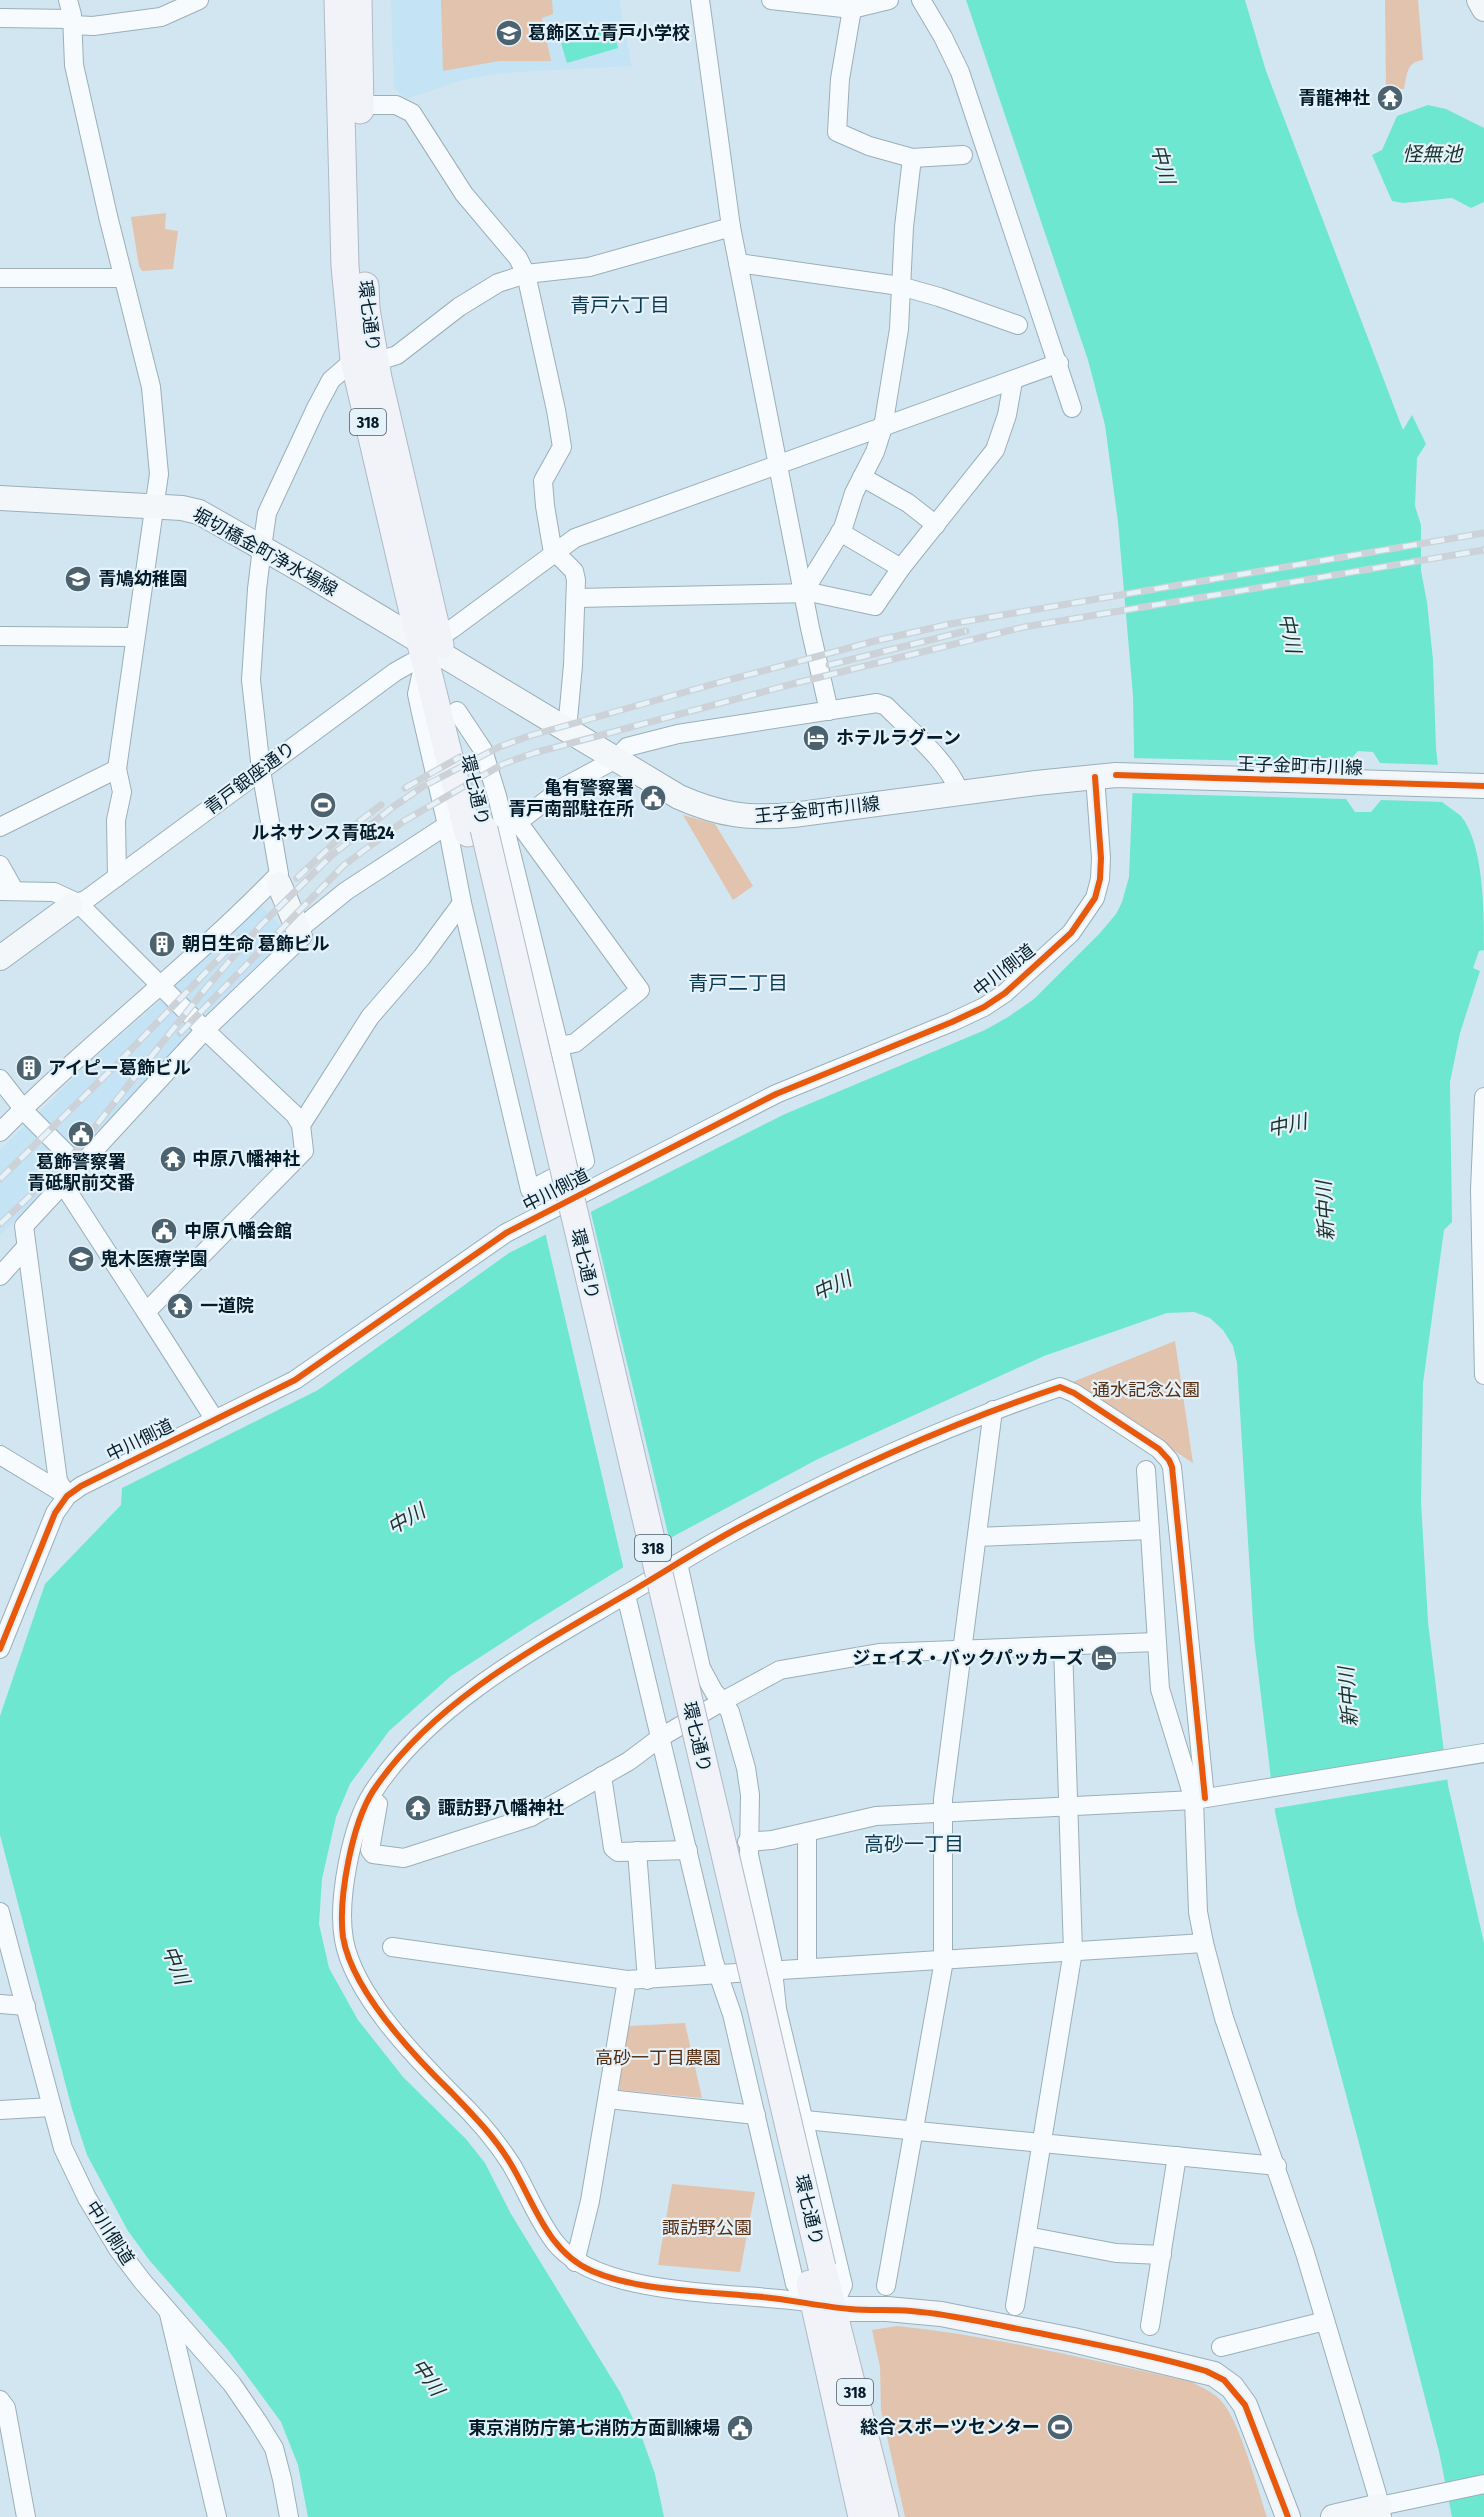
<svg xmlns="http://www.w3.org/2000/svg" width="1484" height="2517" font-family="'Fira Sans Condensed','Noto Sans JP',sans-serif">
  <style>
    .built { fill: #c4e3f5 }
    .green { fill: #e2c3ad }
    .water { fill: #6de7d0 }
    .pier { fill: #d2e6f1 }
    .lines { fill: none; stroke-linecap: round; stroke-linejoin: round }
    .street-casing { stroke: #9aafba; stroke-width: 20 }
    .secondary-casing { stroke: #9aafba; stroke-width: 26 }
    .primary-casing { stroke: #b0b9c7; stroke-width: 29 }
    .street { stroke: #f8fbfd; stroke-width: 18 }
    .secondary { stroke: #f4f7fa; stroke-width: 24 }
    .primary { stroke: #f1f3f8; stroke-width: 27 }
    .rail-casing { stroke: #ccd2d7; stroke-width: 7 }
    .rail { stroke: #e6f2f9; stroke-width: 4.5; stroke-dasharray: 14; stroke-linecap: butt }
    .primary-bridge-casing { stroke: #b0b9c7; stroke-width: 29; stroke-linecap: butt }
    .primary-bridge { stroke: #f1f3f8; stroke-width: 27 }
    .cycleway-casing { stroke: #e6f2f9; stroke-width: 10 }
    .cycleway { stroke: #e8590c; stroke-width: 6 }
    .labels { text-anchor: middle; stroke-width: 4.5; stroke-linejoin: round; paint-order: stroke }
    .shield { fill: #e6f2f9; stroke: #485c67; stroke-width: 1.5 }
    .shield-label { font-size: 16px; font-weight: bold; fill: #041c29 }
    .poi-label { font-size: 18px; font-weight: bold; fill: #041c29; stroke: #e6f2f9; text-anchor: start }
    .street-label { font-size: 18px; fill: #041c29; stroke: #e6f2f9 }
    .park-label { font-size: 18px; fill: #573014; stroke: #e6f2f9 }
    .water-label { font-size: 20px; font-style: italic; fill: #19332c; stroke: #e6f2f9 }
    .neighbourhood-label { font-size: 20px; fill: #0a3b52; stroke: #e6f2f9 }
  </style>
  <rect width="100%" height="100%" fill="#d2e6f1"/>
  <g class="built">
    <path d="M391,0H619L632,66L500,73L459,81L406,99L394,88Z"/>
    <path d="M257,902L289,934L286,943L196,1026L82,1154L0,1236V1150L88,1064L161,1000Z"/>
  </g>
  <g class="green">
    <path d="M441,0H552L553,14L542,18L551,61H499L443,71Z"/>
    <path d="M1385,0H1418L1423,60C1406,62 1407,75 1404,89L1386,88Z"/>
    <path d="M166,213L165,229L178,231L173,269L142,271L139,266L131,217Z"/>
    <path d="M683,815L715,824L753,886L733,900Z"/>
    <path d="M1175,1341L1193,1463L1070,1383Z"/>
    <path d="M685,2023L702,2098L619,2090L628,2026Z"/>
    <path d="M672,2184L755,2192L740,2272L658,2265Z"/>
    <path d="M897,2326C996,2336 1094,2361 1192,2382C1203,2388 1215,2393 1223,2403C1241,2426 1257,2487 1267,2517H905L881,2410L880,2367L872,2330Z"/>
  </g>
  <g class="water">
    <path d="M966,0H1245L1266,71L1403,430L1412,415L1426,444L1417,458L1415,506L1421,525V571L1427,602L1433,660L1436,748L1442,802C1448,807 1455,811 1461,816C1484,845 1484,911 1484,950L1479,951L1473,968L1480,971L1460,1033L1450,1082L1452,1222L1444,1230L1423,1383L1421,1502L1428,1622L1448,1785L1484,1943V2517H1452L1439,2452L1360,2147L1296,1908L1275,1812L1254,1638L1237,1363L1233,1346L1223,1330L1210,1318L1194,1312L1167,1313L1044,1356L818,1459L674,1536L531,1624L451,1676L389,1731L350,1784L336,1817L322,1879L319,1924L329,1968L358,2020L381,2049L403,2077L466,2139L485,2163L511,2214L620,2392L641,2435L655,2474L664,2517H308L298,2465L281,2422L228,2350L150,2261L128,2231L87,2155L72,2109L0,1835V1716L45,1584L121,1505L122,1488L318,1390L509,1253L785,1114L985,1030L1008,1017L1034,999L1100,933L1116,914L1122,902L1129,877L1134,755L1133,696L1118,522L1105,425L1088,360Z"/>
    <path d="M613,28L618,48L567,63L561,43Z"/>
    <path d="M1428,105L1446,109L1484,128V202L1471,208L1452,198L1403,203L1392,201L1372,155L1382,150L1397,116Z"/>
  </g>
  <g class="pier">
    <path d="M1358,751L1373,752L1380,763L1441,765L1446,802L1381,800L1371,812H1355L1346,799L1129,793L1130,758L1347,763Z"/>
    <path d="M590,1209L670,1542L624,1570L545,1232Z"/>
    <path d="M1447,1752L1450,1779L1271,1809L1267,1781Z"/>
  </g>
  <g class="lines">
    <defs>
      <g id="street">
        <path d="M68,0L72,15L74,65L108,216L151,387L159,474L117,769L122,792L116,820L117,877"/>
        <path d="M700,0L731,227L810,628L829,711"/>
        <path d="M771,0L852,9L889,0"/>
        <path d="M921,0L943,37L960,72L1072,408"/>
        <path d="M852,9L840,79L837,132L869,146L912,158L963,155"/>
        <path d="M0,18L72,19"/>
        <path d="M73,25L93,26L161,17L199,0"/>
        <path d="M360,105H396L412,113L464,194L518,258L526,274L556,410L562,447L543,481L545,506L553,553"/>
        <path d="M738,263L900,286L939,297L1018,325"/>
        <path d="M0,278H123"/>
        <path d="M375,362L397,355L459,307L498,283L526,274L589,267L731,227"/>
        <path d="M862,477L908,503L936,525"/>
        <path d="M840,532L901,568"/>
        <path d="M555,552L574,571L576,580L573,665L567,730"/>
        <path d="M803,593L843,528L854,493L875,452L883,427L899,329L904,227L912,158"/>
        <path d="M577,598L814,593L875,606L901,568L995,450L1007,415L1013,381"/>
        <path d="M0,636L135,637"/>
        <path d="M428,640L438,638L452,629L575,538L1059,363"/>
        <path d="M423,667L417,694L421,713L447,825L462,903L530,1190L585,1161L559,1046L497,796L483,750L457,711"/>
        <path d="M518,822L640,990L575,1043L559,1046"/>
        <path d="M0,827L117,769"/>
        <path d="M505,828L518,822L564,787L616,759L627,747L678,734L877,703L886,706C911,732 946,758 960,793"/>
        <path d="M0,865L14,890"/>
        <path d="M0,891L54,892L78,903L205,1030L295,1115L301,1125L304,1151L146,1312L215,1420"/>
        <path d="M71,906L87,899L395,672L411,663L434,657"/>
        <path d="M298,930L346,891L447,825"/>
        <path d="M0,1079L28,1115L79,1166"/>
        <path d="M1484,1097L1480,1190L1484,1375"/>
        <path d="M301,1125L370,1017L422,957L462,903"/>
        <path d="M0,1132C89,1042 191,965 279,874L261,770L251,680L257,589L262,548L267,513L316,408L331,380L354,360"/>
        <path d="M63,1184L24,1226L58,1481L67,1496"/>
        <path d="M0,1276L26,1247"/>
        <path d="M146,1312L63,1184L205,1030L303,936L297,927"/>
        <path d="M0,1455L66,1495"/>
        <path d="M1146,1470L1160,1689L1194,1800L1198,1912L1204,1943L1224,2018L1305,2253L1377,2494L1382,2517"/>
        <path d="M977,1537L1149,1530"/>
        <path d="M678,1563L701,1668L714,1692L723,1701L730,1712L746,1768L750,1795L749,1855L772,1960L777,2009L843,2285L833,2307"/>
        <path d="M626,1595L714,1962L732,2014L795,2284L813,2302"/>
        <path d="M0,1649L55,1513L67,1496L81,1486L295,1380L506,1233L776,1094L952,1022L984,1007L1005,993L1071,933L1095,898L1100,879L1101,858L1095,777"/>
        <path d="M602,1776L613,1848L618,1852L688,1850"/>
        <path d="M373,1800L378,1804L370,1850L373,1854L404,1858L531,1817L629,1761L661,1737L723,1701L780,1670L879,1653L1156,1642"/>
        <path d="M807,1832V1968"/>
        <path d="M747,1842L772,1840L876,1816L1194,1800L1484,1753"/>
        <path d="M637,1851L647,1980"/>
        <path d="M0,1912L63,2148L87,2198L118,2249L143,2282L232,2384L258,2422L274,2448L282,2479L289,2517"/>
        <path d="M392,1947L627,1980"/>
        <path d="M0,2004L26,2006"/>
        <path d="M608,2099L756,2115"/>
        <path d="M0,2110L52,2107"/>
        <path d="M805,2120L1277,2166"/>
        <path d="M1027,2236L1116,2253L1162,2255"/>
        <path d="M575,2262L590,2201L627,1980L1204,1943"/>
        <path d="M886,2286L943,1966V1799L993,1410"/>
        <path d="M814,2303C745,2291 598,2300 554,2241C536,2217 526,2189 511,2164C495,2139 476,2117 454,2096C416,2058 354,1995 344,1940C337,1901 351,1826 373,1792C430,1704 537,1647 625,1595C662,1574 698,1550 736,1530C840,1473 948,1425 1060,1387L1074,1393L1159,1449L1169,1460L1172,1467L1205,1798"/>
        <path d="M1015,2306L1073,1951L1063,1646"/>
        <path d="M169,2314L217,2517"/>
        <path d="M1150,2326L1177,2156"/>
        <path d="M1221,2347L1325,2321"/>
        <path d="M0,2400L6,2408L26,2517"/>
        <path d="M1380,2506L1484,2484"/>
      </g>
      <g id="secondary">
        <path d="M1479,0L1484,9"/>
        <path d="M0,498L182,508L199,512L308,574L679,797C720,815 748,819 793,815L1036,783L1116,775L1484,786"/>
        <path d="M279,884L297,927"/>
        <path d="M0,958L71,906"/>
        <path d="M816,2304L847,2309H887L941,2314L1073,2340L1214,2374L1232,2387L1245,2405L1288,2517"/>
        <path d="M1333,2517L1380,2506"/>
      </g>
      <g id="primary">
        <path d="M338,0L345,266L354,360L412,608L468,833"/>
        <path d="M358,0L360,110"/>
        <path d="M365,286L366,309L378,378L440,645"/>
        <path d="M822,2267L885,2517"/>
        <path d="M810,2284L862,2517"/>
      </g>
    </defs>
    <use href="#street" class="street-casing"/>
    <use href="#secondary" class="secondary-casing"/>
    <use href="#primary" class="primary-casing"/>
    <use href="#street" class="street"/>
    <use href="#secondary" class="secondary"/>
    <use href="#primary" class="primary"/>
    <defs>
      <g id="rail">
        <path d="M829,665L966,631"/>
        <path d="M405,788L460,757"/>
        <path d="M297,878L349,829L381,805"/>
        <path d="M180,1033L344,865L404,821L503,764L534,753L796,683L1024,627L1484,550"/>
        <path d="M0,1179L117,1064L239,938"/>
        <path d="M0,1224L71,1157L206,988L261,925L332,855L393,807L422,787L499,747L529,736L710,685L875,641L950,624L1484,533"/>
      </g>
    </defs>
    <use href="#rail" class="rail-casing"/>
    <use href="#rail" class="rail"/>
    <defs>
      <path id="primary-bridge" d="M484,829L822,2267"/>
    </defs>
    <use href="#primary-bridge" class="primary-bridge-casing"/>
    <use href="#primary-bridge" class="primary-bridge"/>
    <defs>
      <g id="cycleway">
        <path d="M1116,775L1484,786"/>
        <path d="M0,1649L55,1513L67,1496L81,1486L295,1380L506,1233L776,1094L952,1022L984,1007L1005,993L1071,933L1095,898L1100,879L1101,858L1095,777"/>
        <path d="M1205,1798L1172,1467L1169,1460L1159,1449L1074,1393L1060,1387C948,1424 841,1473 738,1528C699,1549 663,1573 625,1595C536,1647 432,1702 373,1791C352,1824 338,1898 343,1937C352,1991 413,2055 451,2092C472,2114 493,2135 509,2161C534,2201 546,2251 592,2271C638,2291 701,2291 751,2296C784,2298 817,2306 850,2309C870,2311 890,2309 911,2311C951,2314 990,2324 1029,2331C1088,2343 1149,2354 1206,2371L1224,2380L1245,2405L1288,2517"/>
      </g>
    </defs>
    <use href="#cycleway" class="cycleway-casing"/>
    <use href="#cycleway" class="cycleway"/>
  </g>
  <defs>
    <symbol id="school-disc" viewBox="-11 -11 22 22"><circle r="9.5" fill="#4c636f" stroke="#e6f2f9"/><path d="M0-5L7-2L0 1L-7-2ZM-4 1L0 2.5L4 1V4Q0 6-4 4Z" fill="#fff"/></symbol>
    <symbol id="temple-disc" viewBox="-11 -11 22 22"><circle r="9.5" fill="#4c636f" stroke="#e6f2f9"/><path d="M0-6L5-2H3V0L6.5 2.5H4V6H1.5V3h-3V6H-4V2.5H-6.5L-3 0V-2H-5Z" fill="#fff"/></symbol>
    <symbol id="hotel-disc" viewBox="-11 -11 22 22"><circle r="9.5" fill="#4c636f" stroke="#e6f2f9"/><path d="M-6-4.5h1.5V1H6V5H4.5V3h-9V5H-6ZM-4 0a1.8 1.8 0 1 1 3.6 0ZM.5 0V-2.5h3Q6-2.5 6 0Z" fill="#fff"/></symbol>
    <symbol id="civic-disc" viewBox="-11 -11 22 22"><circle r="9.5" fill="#4c636f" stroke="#e6f2f9"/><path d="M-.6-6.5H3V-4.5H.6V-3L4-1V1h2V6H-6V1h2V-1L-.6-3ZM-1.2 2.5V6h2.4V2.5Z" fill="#fff"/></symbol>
    <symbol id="stadium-disc" viewBox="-11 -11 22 22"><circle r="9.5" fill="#4c636f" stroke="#e6f2f9"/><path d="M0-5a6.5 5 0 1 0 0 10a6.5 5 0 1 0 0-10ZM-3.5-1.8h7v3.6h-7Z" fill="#fff"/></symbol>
    <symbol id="building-disc" viewBox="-11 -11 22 22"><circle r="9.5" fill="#4c636f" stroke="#e6f2f9"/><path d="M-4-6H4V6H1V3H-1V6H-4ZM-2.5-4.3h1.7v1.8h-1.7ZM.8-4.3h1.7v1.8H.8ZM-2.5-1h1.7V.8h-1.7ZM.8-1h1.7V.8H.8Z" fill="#fff"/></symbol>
    <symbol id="university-disc" viewBox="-11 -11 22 22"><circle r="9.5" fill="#4c636f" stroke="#e6f2f9"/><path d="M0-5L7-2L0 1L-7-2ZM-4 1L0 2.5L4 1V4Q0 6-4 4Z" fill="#fff"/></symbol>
  </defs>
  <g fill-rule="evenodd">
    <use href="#school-disc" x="494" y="18" width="30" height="30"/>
    <use href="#temple-disc" x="1375" y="83" width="30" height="30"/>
    <use href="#school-disc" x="63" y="564" width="30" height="30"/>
    <use href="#hotel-disc" x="801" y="723" width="30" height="30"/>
    <use href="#civic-disc" x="638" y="783" width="30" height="30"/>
    <use href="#stadium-disc" x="308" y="790" width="30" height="30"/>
    <use href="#building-disc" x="147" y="929" width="30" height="30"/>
    <use href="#building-disc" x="14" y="1053" width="30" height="30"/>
    <use href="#civic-disc" x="66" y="1119" width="30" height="30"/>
    <use href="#temple-disc" x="158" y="1144" width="30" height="30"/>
    <use href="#civic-disc" x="149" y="1216" width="30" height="30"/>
    <use href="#university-disc" x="66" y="1244" width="30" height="30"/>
    <use href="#temple-disc" x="165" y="1291" width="30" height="30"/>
    <use href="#hotel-disc" x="1089" y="1643" width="30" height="30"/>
    <use href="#temple-disc" x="403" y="1793" width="30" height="30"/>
    <use href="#stadium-disc" x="1045" y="2412" width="30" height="30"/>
    <use href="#civic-disc" x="725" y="2413" width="30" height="30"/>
  </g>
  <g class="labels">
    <g class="shield">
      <rect x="350" y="409" width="36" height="26" rx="4.5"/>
      <rect x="635" y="1535" width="36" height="26" rx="4.5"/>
      <rect x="837" y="2379" width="36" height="26" rx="4.5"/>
    </g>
    <g class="shield-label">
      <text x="368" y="428">318</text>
      <text x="653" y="1554">318</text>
      <text x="855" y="2398">318</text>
    </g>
    <g class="poi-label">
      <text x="528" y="39">葛飾区立青戸小学校</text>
      <text x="1370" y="104" text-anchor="end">青龍神社</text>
      <text x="98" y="585">青鳩幼稚園</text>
      <text x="836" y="744">ホテルラグーン</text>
      <text x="634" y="794" text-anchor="end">亀有警察署<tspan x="634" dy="21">青戸南部駐在所</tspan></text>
      <text x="323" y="839" text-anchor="middle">ルネサンス青砥24</text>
      <text x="182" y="950">朝日生命 葛飾ビル</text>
      <text x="48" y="1074">アイピー葛飾ビル</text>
      <text x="192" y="1165">中原八幡神社</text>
      <text x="81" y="1168" text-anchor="middle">葛飾警察署<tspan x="81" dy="21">青砥駅前交番</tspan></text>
      <text x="184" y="1237">中原八幡会館</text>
      <text x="100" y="1265">鬼木医療学園</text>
      <text x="200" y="1312">一道院</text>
      <text x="1084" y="1664" text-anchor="end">ジェイズ・バックパッカーズ</text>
      <text x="438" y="1814">諏訪野八幡神社</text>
      <text x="1040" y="2433" text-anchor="end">総合スポーツセンター</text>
      <text x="720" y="2434" text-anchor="end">東京消防庁第七消防方面訓練場</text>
    </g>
    <g class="street-label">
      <text transform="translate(369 316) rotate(83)" y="6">環七通り</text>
      <text transform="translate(265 552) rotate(29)" y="6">堀切橋金町浄水場線</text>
      <text transform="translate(1300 766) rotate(2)" y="6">王子金町市川線</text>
      <text transform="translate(250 778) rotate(-37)" y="6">青戸銀座通り</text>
      <text transform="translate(475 790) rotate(77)" y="6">環七通り</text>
      <text transform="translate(817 810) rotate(-6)" y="6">王子金町市川線</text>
      <text transform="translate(1004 970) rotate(-38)" y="6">中川側道</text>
      <text transform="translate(556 1190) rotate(-27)" y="6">中川側道</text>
      <text transform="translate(585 1264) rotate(77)" y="6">環七通り</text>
      <text transform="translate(140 1440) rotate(-26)" y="6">中川側道</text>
      <text transform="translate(697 1737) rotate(77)" y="6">環七通り</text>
      <text transform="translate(809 2210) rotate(77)" y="6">環七通り</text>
      <text transform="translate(110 2233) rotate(57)" y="6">中川側道</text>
    </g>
    <g class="park-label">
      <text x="1146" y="1396">通水記念公園</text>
      <text x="658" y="2064">高砂一丁目農園</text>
      <text x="707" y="2234">諏訪野公園</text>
    </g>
    <g class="water-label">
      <text x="1432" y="161">怪無池</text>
      <text transform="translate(1163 164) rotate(75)" y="7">中川</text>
      <text transform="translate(1290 633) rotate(78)" y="7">中川</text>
      <text transform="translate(1287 1125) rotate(-12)" y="7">中川</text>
      <text transform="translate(1325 1211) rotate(-93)" y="7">新中川</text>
      <text transform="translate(832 1286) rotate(-25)" y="7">中川</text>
      <text transform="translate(406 1519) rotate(-30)" y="7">中川</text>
      <text transform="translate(1348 1697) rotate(-94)" y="7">新中川</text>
      <text transform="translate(176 1965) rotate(68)" y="7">中川</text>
      <text transform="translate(428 2377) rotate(55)" y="7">中川</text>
    </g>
    <g class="neighbourhood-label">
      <text x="620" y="312">青戸六丁目</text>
      <text x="738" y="990">青戸二丁目</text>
      <text x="914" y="1851">高砂一丁目</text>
    </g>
  </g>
</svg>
